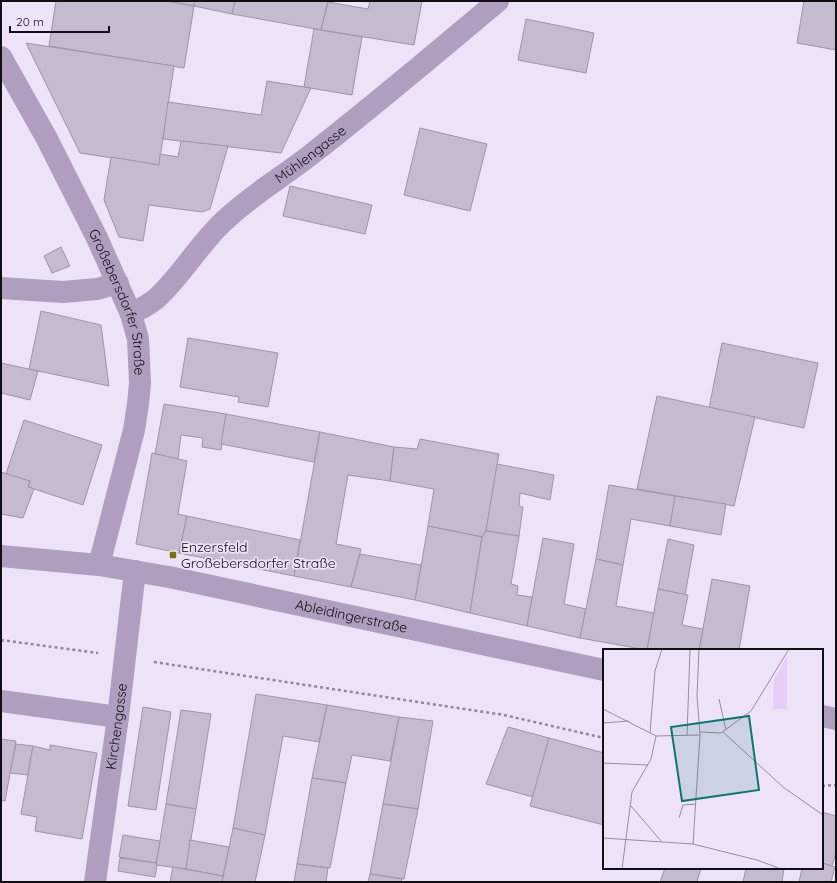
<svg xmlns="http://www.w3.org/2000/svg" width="837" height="883" font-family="Quicksand,sans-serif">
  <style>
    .building { fill: #c6bad0; stroke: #9f93a9 }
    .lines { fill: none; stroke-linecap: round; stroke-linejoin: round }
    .path { stroke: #908797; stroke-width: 2.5; stroke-dasharray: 3 3; stroke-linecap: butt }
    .minor { stroke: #af9ebd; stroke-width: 22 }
    .poi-dot { fill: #7e700e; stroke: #eee2f9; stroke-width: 1.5 }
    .labels { text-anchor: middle; stroke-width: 3.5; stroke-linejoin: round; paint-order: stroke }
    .street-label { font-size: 14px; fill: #120e15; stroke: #eee2f9 }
    .poi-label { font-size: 14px; fill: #120e15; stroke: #eee2f9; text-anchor: start }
    .inset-road { fill: none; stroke: #968d9e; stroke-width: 1 }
    .view { fill: #0f766e; fill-opacity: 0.15; stroke: #0f766e; stroke-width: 2 }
    .inset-edge { fill: none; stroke: #120e15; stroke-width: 2 }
  </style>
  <rect width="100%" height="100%" fill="#eee2f9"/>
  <g class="building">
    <path d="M56,1H167L194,6L184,68L49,46Z"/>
    <path d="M167,1H195L194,6Z"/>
    <path d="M195,1H235L232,14L194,6Z"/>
    <path d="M235,1H328L321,30L232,14Z"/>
    <path d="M370,1H422L414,45L321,30L328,2L368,9Z"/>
    <path d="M804,1H836V50L797,43Z"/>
    <path d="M526,19L594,33L586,73L518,60Z"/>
    <path d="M314,29L362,37L352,95L304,87Z"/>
    <path d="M26,43L174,66L159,165L80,153Z"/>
    <path d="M267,81L311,88L281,153L163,139L168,102L261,115Z"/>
    <path d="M420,128L487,144L470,211L404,195Z"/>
    <path d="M181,141L228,146L210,209L202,212L149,205L143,241L119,237L104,200L111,157L159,165L160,154L178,157Z"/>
    <path d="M290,186L372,205L365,234L283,216Z"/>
    <path d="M61,247L70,266L52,273L44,256Z"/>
    <path d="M41,311L101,325L109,386L29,369Z"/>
    <path d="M188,338L278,353L268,407L238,402L239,397L180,387Z"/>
    <path d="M722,343L818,363L804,428L709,408Z"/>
    <path d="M1,363L38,371L30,400L1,393Z"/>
    <path d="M657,396L755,417L734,506L637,489Z"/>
    <path d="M164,404L226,414L221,450L202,447L203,438L181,435L178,459L155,454Z"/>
    <path d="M226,414L320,432L314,462L221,444Z"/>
    <path d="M24,420L102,445L83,505L28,487L30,481L6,474Z"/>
    <path d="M320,432L394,447L390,481L348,475L336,544L361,549L351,587L294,576Z"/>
    <path d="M420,439L499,454L486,531L482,537L428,526L434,489L390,481L394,447L417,449Z"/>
    <path d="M152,453L187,461L178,514L187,516L179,553L136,544Z"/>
    <path d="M497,464L554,475L550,500L520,493L519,506L523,507L519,536L486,531Z"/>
    <path d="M1,472L30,481L28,487L34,489L23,518L1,514Z"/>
    <path d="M609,485L675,496L670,526L631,519L623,565L596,559Z"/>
    <path d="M675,496L726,504L721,535L670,526Z"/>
    <path d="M187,516L300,540L294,576L179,553Z"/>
    <path d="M428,526L482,537L470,613L415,600Z"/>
    <path d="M486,531L519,536L511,584L518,586L517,595L532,597L527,626L470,613L482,537Z"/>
    <path d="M543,538L574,544L564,604L586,609L580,638L527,626Z"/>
    <path d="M668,539L694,545L685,595L658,589Z"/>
    <path d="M360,554L421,565L415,600L351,587Z"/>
    <path d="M596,559L623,565L616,606L654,613L647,650L580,638Z"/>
    <path d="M712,579L750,586L739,650H699Z"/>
    <path d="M658,589L688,595L682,625L703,629L699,650H647Z"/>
    <path d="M256,694L327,705L319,742L283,736L265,835L233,828Z"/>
    <path d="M327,705L399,717L390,761L352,755L346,783L312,778Z"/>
    <path d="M143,707L171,712L156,810L128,806Z"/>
    <path d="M181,710L211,714L196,809L166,804Z"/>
    <path d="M399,717L433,721L418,809L383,804Z"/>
    <path d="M508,727L549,738L533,797L486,784Z"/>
    <path d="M549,738L604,753V825L530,806Z"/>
    <path d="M1,739L16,741L5,801L1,800Z"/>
    <path d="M16,744L33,746L28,775L10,773Z"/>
    <path d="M50,745L97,753L82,839L35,831L37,817L21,814L33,746L50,750Z"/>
    <path d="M312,778L346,783L330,868L297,864Z"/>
    <path d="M166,804L196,809L186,869L156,865Z"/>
    <path d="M383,804L418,809L404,879L370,874Z"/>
    <path d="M822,812L836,816V852L832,866L822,863Z"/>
    <path d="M233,828L265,835L255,882H222Z"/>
    <path d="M123,835L160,841L156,863L119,857Z"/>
    <path d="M190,840L229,847L223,876L186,869Z"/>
    <path d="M120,858L156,863L157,865L155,877L118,871Z"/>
    <path d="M822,863L835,867L831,882H799L802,868H822Z"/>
    <path d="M297,864L328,868L326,882H294Z"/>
    <path d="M173,867L223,876L222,882H170Z"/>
    <path d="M665,868H701L697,882H660Z"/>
    <path d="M746,868H784L782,882H743Z"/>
    <path d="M370,874L402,879L401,882H368Z"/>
  </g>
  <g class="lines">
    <g class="path">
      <path d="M1,640L98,653"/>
      <path d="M154,662L504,715L604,738"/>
      <path d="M822,786L836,785"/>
    </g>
    <g class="minor">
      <path id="s1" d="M1,57L46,137L97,238L131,314L138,339L140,383L138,404L134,430L99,565"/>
      <path d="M1,288L63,292L97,289L118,283"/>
      <path id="s2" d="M131,314C140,309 149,305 157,298C182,275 199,244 224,221C251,195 284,176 313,153C376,104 437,52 498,1"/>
      <path id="s3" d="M1,556L99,565L169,577L604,670"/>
      <path d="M1,701L118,717"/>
      <path d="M822,716L836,719"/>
      <path id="s4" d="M95,882L118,717L135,571"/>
    </g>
  </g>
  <rect class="poi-dot" x="169" y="551" width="8" height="8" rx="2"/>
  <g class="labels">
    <g class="street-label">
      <text dy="5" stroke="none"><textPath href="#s2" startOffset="242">Mühlengasse</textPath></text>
      <text dy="5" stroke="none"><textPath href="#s1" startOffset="273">Großebersdorfer Straße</textPath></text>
      <text dy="5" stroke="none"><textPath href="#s3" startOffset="356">Ableidingerstraße</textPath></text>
      <text dy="5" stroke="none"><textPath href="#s4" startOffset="157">Kirchengasse</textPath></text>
    </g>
    <g class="poi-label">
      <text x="181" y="552">Enzersfeld<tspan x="181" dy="16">Großebersdorfer Straße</tspan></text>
    </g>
  </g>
  <g transform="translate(603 649)">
    <rect width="220" height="220" fill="#eee2f9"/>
    <path d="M184,8V60H170L171,30Z" fill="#e6cef9"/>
    <path class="inset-road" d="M116,50L123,81M0,60L53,87M0,74L26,72M97,83L118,84L148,62L186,0M120,83L180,138L220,166M47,84L52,22L59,0M84,87L87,0M0,114L45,116M28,157L58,192M76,169L80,156L93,155M0,189L90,195L154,211L178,220M90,195L97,86L94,47L96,0M19,220L29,143L48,110L53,87L97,86"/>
    <path class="view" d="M146,67L156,141L79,152L68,78Z"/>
    <rect width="220" height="220" class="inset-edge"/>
  </g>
  <rect width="837" height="883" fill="none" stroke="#120e15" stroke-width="4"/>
  <path d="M10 26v6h99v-6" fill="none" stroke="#120e15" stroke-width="2"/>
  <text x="16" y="26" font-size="12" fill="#120e15" stroke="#eee2f9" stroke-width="3" paint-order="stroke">20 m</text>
</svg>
